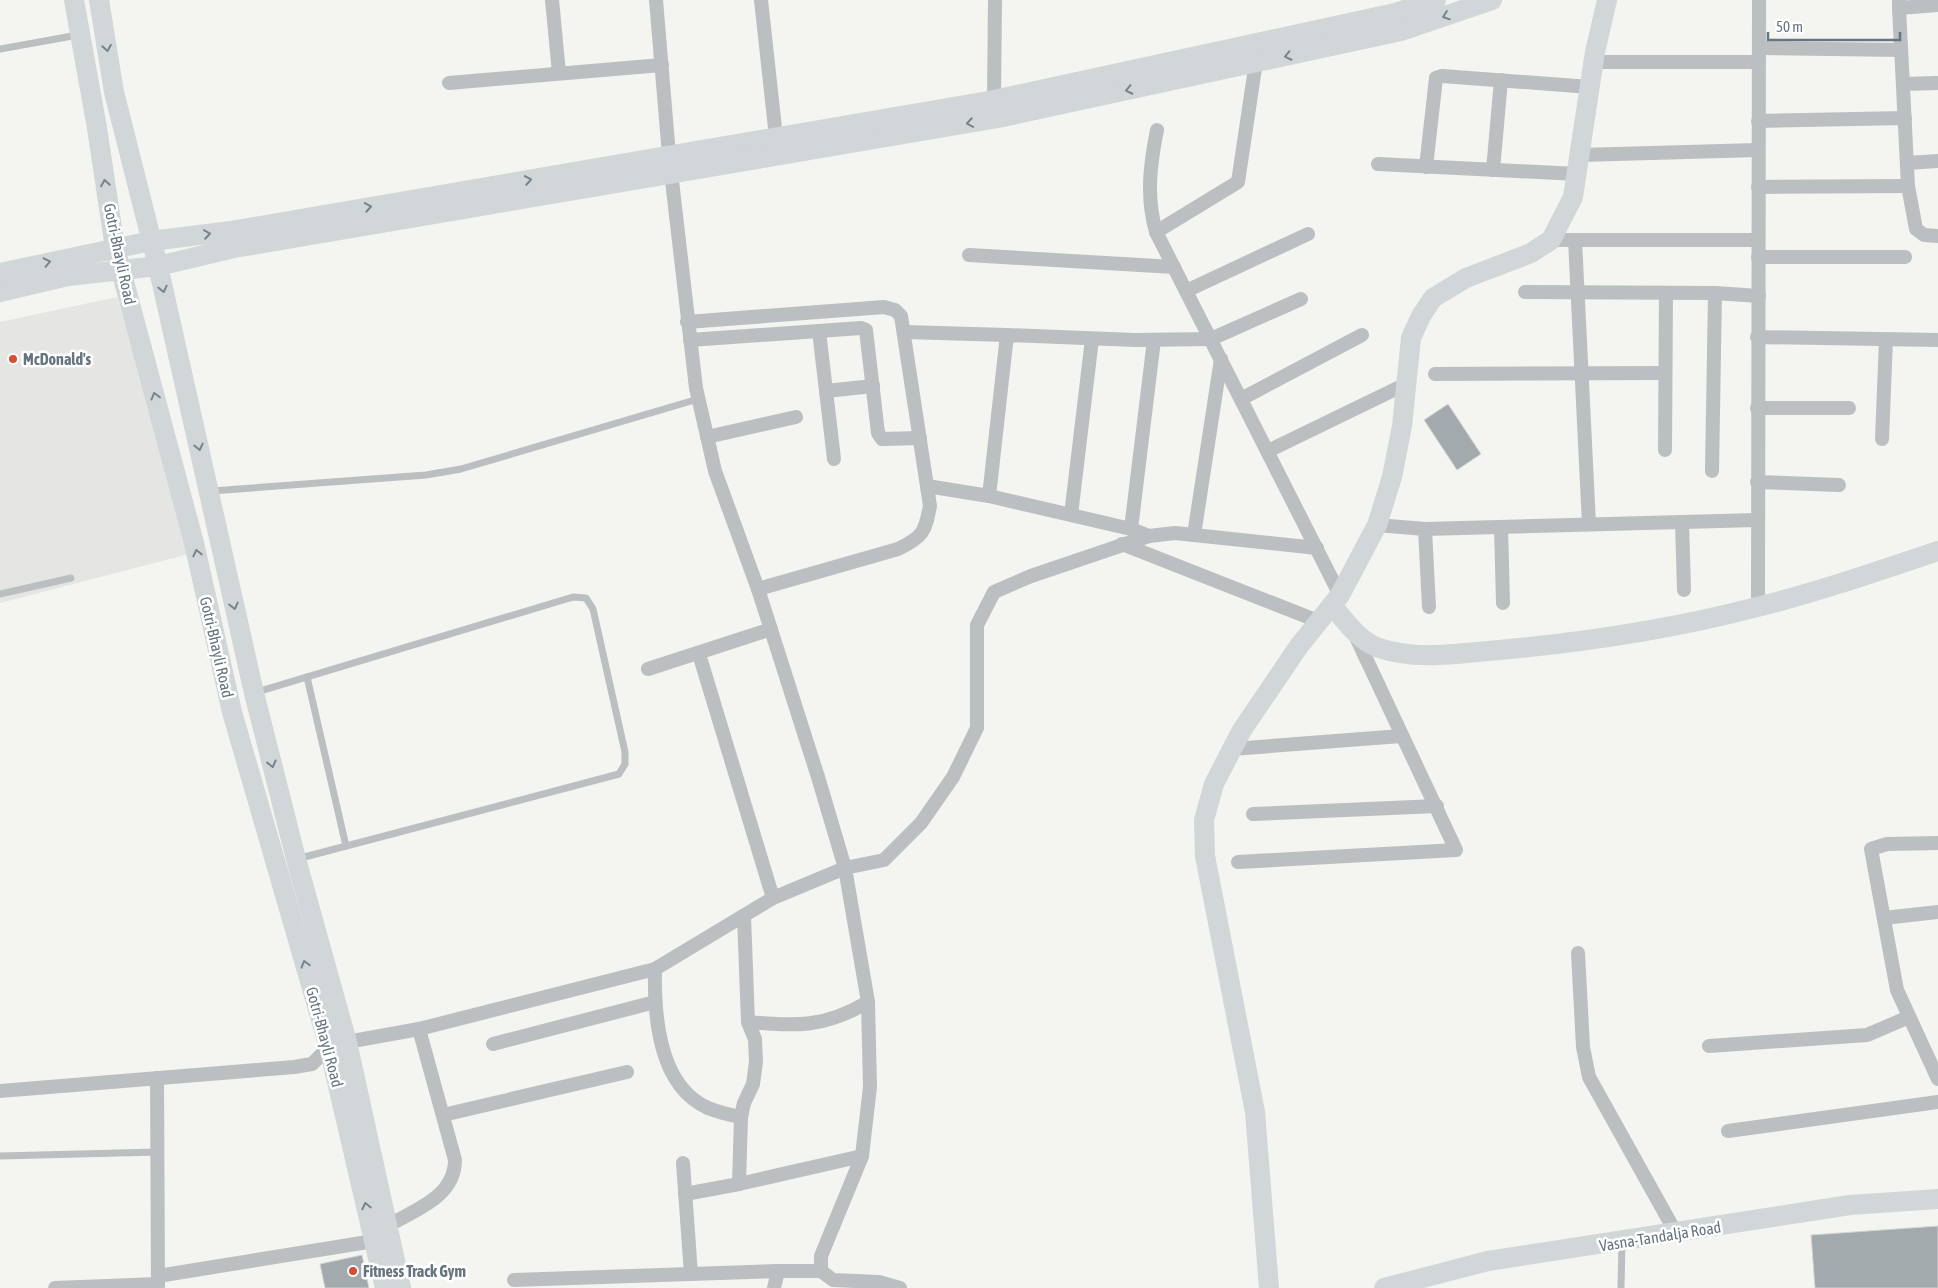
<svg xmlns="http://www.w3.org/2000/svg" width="1938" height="1288" font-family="'Asap Condensed',sans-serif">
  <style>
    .built { fill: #e5e5e4 }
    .building { fill: #a2aaae; stroke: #d5d5d3 }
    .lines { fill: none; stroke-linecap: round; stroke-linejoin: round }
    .lane { stroke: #bbbfc2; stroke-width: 7 }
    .street { stroke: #bbbfc2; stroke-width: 14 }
    .secondary { stroke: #d1d6d9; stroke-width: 20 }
    .oneway { stroke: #76848c }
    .poi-dot { fill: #d24f32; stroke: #fff; stroke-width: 2 }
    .labels { text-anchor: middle; stroke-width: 5; stroke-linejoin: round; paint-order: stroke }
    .street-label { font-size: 16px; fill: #66757f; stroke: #fff }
    .poi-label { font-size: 16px; font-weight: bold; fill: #66757f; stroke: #fff; text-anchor: start }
  </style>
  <rect width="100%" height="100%" fill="#f4f4f0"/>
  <path class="built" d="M117,297L193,553L0,603V322Z"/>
  <g class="building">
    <path d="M1448,404L1481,454L1457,470L1424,420Z"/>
    <path d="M1938,1226V1288H1815L1811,1235Z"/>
    <path d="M362,1255L369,1288H325L320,1264Z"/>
  </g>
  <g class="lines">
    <g class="lane">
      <path d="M0,49L78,35"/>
      <path d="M212,491L426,475L461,469L698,399"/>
      <path d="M0,594L71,578"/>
      <path d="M307,677L346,846"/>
      <path d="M254,693L573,597L586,598L593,609L625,752V764L619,774L297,859"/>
      <path d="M0,1156L158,1152"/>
      <path d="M1621,1288L1622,1241"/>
    </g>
    <g class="street">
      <path d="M552,0L559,73"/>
      <path d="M656,0L669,155L696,388L715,471L758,589L818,777L845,868L868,1002L870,1087L862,1156L821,1256V1271L833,1280L879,1282L900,1288"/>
      <path d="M761,0L776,137"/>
      <path d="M1899,1V8L1938,5"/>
      <path d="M1899,8L1908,186L1916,229L1924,235L1938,236"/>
      <path d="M1759,48L1901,50"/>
      <path d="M1594,62H1759"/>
      <path d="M449,83L662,65"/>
      <path d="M1903,84L1938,83"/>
      <path d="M994,100L995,0"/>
      <path d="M1758,121L1905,118"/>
      <path d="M1157,130C1150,165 1146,197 1156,232L1340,595"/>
      <path d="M1580,155L1758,150"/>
      <path d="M1907,163L1938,161"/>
      <path d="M1378,164L1577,174"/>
      <path d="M1426,167L1436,78L1442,76L1590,87"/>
      <path d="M1493,170L1501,80"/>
      <path d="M1758,187L1908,186"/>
      <path d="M1156,232L1238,182L1257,55"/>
      <path d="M1551,240H1758"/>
      <path d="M1575,240L1589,524"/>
      <path d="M969,255L1174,267"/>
      <path d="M1758,257H1905"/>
      <path d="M1186,291L1308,234"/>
      <path d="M1525,292L1715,293L1759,296"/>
      <path d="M687,322L884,307L895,310L901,316L930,506C925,532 923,537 898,549L758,589"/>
      <path d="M819,331L834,459"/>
      <path d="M905,332L1007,335"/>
      <path d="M1757,337L1938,340"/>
      <path d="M690,340L861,328L866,330L878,433L882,439L920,438"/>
      <path d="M1435,374L1665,373"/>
      <path d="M826,391L873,386"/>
      <path d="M1241,399L1362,335"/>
      <path d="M1757,408H1849"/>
      <path d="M707,437L796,417"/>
      <path d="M1882,439L1886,340"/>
      <path d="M1665,450L1666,293"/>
      <path d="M1268,451L1406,384"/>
      <path d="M1712,471L1715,293"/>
      <path d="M1757,482L1839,485"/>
      <path d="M927,486L989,496L1131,529L1149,536"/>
      <path d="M989,496L1007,335L1135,340L1211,339L1301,299"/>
      <path d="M1071,515L1092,339"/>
      <path d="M1682,522L1684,590"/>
      <path d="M1377,525L1425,529L1757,520"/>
      <path d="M1501,527L1503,603"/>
      <path d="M1131,529L1154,340"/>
      <path d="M1425,529L1429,607"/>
      <path d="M1194,535L1221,359"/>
      <path d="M1122,544L1318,621"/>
      <path d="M1758,607L1759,0"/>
      <path d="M699,654L773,898"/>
      <path d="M648,669L771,629"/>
      <path d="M1232,749L1401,736"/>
      <path d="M1253,814L1437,806"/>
      <path d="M1938,843L1887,844L1871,849L1897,990L1938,1079"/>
      <path d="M1238,862L1456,850L1355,635"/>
      <path d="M1884,918L1938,912"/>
      <path d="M1578,953L1583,1047L1589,1077L1676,1233"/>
      <path d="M655,969C654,1015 658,1086 708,1108C718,1112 730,1115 741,1117"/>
      <path d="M748,1022C797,1026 824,1028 868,1002"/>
      <path d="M493,1044L655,1002"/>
      <path d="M1709,1046L1867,1035L1909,1017"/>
      <path d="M157,1078L158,1288"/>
      <path d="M0,1091L294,1067L312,1064L329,1047L347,1042L419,1029L655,969L773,898L845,868L884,860L921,823L953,777L977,728V625L994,592L1031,576L1149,536L1175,533L1317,548"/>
      <path d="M443,1115L627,1072"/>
      <path d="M1728,1131L1938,1102"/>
      <path d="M683,1163L691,1274"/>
      <path d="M739,1184L862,1156"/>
      <path d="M685,1194L739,1184L741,1117L744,1103L753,1084L756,1062L755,1039L748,1022L744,916"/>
      <path d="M387,1226C415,1210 455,1197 455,1160L419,1029"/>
      <path d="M158,1276L374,1241"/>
      <path d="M514,1280L778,1271H821"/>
      <path d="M55,1288L158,1284"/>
      <path d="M774,1288L778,1271"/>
    </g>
    <g class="secondary">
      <path d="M74,0L97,128L115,248L194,543L232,712L329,1047L385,1288"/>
      <path d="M99,0L114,92L158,266L254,693L296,859L347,1042L401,1288"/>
      <path d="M0,273L151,241L231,231L994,100L1395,13L1436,0"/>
      <path d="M0,292L68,276L158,266L234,248L998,118L1401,31L1492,0"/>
      <path d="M1332,605C1345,621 1359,641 1379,648C1418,661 1460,653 1500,650C1586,642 1673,629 1757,607C1818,592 1878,571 1938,551"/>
      <path d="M1269,1288L1255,1112L1205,856L1204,820L1214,784L1232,749L1242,730L1299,646L1340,595L1377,525L1392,477L1402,426L1411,338L1421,316L1433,298L1466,278L1531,253L1551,240L1573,197L1595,52L1607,0"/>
      <path d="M1384,1288L1488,1261L1850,1205L1938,1199"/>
    </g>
  </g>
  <defs><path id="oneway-chevron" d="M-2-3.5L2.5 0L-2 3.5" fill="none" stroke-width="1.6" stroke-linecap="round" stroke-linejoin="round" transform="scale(1.25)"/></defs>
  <g class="oneway">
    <use href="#oneway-chevron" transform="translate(1446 16) rotate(161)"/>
    <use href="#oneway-chevron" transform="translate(107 48) rotate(80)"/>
    <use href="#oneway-chevron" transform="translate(1288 56) rotate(168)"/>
    <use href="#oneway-chevron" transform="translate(1129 90) rotate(168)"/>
    <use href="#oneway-chevron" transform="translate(970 123) rotate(170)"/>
    <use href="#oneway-chevron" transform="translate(528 180) rotate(-10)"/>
    <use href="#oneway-chevron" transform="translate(105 183) rotate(-99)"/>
    <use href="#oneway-chevron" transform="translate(368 207) rotate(-10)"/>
    <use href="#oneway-chevron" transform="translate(207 234) rotate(-8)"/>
    <use href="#oneway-chevron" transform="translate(47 262) rotate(-13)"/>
    <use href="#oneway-chevron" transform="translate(163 289) rotate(77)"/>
    <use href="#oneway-chevron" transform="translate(155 396) rotate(-105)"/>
    <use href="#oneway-chevron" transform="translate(199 447) rotate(77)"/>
    <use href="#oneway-chevron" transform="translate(197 553) rotate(-103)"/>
    <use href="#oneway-chevron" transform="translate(234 606) rotate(77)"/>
    <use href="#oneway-chevron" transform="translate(272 764) rotate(76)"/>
    <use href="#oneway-chevron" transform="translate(305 964) rotate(-106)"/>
    <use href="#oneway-chevron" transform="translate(366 1206) rotate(-103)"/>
  </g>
  <g class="poi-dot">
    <circle cx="13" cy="359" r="5"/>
    <circle cx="353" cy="1271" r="5"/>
  </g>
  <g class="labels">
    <g class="street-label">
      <text transform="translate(120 254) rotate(78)" y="6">Gotri-Bhayli Road</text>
      <text transform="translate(217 647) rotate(77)" y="6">Gotri-Bhayli Road</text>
      <text transform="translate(325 1037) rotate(75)" y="6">Gotri-Bhayli Road</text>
      <text transform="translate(1660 1236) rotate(-9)" y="6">Vasna-Tandalja Road</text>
    </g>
    <g class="poi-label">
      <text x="23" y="365">McDonald's</text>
      <text x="363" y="1277">Fitness Track Gym</text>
    </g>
  </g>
  <path d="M1768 32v8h132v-8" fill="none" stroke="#66757f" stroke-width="2.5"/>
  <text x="1776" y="32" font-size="15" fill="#66757f" stroke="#ffffff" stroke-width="4" paint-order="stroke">50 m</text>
</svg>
